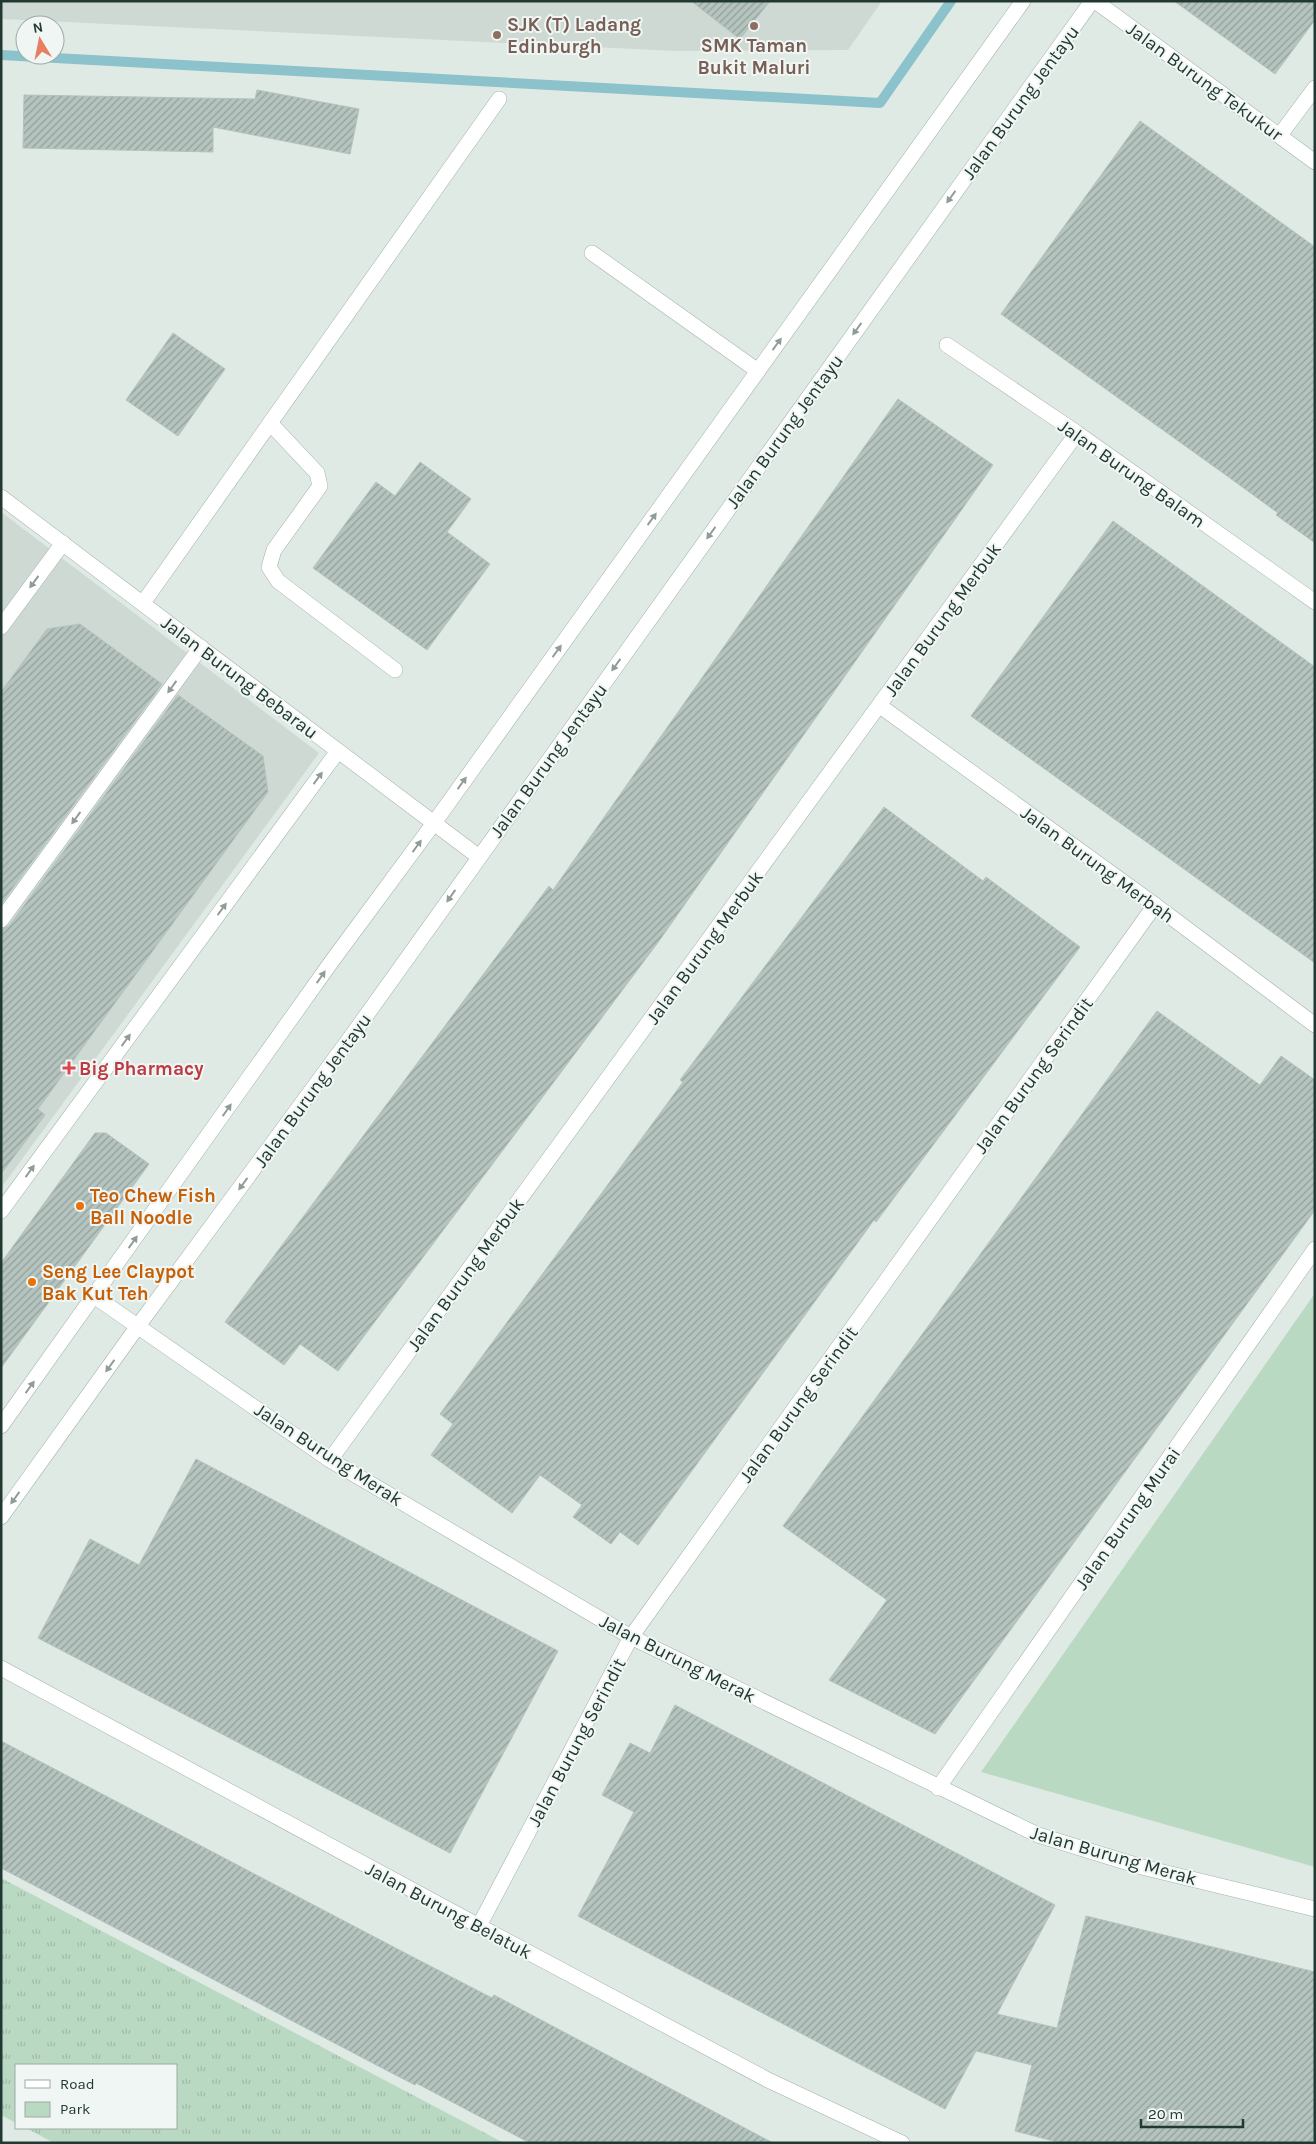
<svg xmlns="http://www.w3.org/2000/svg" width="1316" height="2144" font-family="Karla,sans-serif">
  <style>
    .built { fill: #ced9d4 }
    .grass { fill: url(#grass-tufts) }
    .park { fill: #bad9c2 }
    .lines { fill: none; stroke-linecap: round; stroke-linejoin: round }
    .stream { stroke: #8bc2cb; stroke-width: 10 }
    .building { fill: url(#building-hatch); stroke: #b3c2bc }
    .service-casing { stroke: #a3b1ac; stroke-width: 16 }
    .minor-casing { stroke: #a3b1ac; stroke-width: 16 }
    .tertiary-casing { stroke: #a3b1ac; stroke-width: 16 }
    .service { stroke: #fff; stroke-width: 15 }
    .minor { stroke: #fff; stroke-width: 15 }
    .tertiary { stroke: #fff; stroke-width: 15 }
    .oneway { fill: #909c98 }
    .education-dot { fill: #8d6e63; stroke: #f0f6f3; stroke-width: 2 }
    .health-dot { fill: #e0444e; stroke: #f0f6f3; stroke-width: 2 }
    .food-dot { fill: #e8710a; stroke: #f0f6f3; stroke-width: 2 }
    .labels { text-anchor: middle; stroke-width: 4; stroke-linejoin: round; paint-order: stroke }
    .education-label { font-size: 19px; font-weight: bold; fill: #785e54; stroke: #f0f6f3; text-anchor: start }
    .street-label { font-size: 19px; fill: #223832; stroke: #f0f6f3 }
    .health-label { font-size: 19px; font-weight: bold; fill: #be3a42; stroke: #f0f6f3; text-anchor: start }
    .food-label { font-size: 19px; font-weight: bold; fill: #c56008; stroke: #f0f6f3; text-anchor: start }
  </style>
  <defs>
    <pattern id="grass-tufts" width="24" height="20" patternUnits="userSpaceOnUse" patternTransform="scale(1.25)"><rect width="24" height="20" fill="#bad9c2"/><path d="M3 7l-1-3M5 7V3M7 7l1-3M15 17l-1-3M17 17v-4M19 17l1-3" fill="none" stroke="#a0bba7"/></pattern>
    <pattern id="building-hatch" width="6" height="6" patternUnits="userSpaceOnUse" patternTransform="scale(1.25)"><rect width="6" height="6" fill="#b5c4be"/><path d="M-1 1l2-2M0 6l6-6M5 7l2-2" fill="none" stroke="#93a09b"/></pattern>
  </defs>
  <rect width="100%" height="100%" fill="#e0eae5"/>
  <g class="built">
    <path d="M1,1H882L848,50L676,51L1,19Z"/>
    <path d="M1,512L319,753L1,1188Z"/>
  </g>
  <path class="grass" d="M1,1878L504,2143H54L26,2128H176V2065H16V2123L1,2115Z"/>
  <path class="park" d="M1315,1293V1867L981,1772Z"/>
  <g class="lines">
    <path class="stream" d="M1,55L880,103L951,1"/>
  </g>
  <g class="building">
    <path d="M691,1H770L740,39Z"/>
    <path d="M1174,1H1315V20L1275,74Z"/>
    <path d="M257,90L359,109L350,154L213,127V152L23,148L24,95L255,99Z"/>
    <path d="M1140,121L1315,247V543L1276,515L1278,513L1223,473L1001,314Z"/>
    <path d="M173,333L225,369L178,436L126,400Z"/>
    <path d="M898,399L993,465L659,941L338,1371L300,1344L284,1365L225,1322L549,886L553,890Z"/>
    <path d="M420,462L471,499L447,532L490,564L427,650L313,568L376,482L395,496Z"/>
    <path d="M1113,521L1315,667V963L971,716Z"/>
    <path d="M80,624L162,684L1,904V692L47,629Z"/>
    <path d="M178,695L263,756L268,792L38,1109L45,1115L1,1174V929L9,926Z"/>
    <path d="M884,807L983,881L986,877L1080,947L876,1222L874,1220L638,1545L620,1532L611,1544L573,1517L582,1505L540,1475L512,1513L431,1455L453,1424L440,1414L683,1082L680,1080L701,1052Z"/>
    <path d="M1157,1011L1260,1085L1281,1056L1315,1080V1210L935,1734L829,1680L887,1600L783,1526Z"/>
    <path d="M95,1133H106L149,1164L1,1368V1263Z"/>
    <path d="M196,1459L558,1651L450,1853L38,1638L90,1539L139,1565Z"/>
    <path d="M675,1705L1055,1905L997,2014L1057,2028L1086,1916L1315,1972V2143H1061L1015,2131L1032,2065L976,2051L945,2109L578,1916L634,1812L602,1795L630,1743L650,1753Z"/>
    <path d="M1,1741L407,1954L492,1998L494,1995L773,2143H530L416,2083L415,2085L384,2069L1,1868Z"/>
  </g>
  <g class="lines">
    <defs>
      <g id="service">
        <path d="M592,253L758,371"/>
        <path d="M270,423L317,473L320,486L274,550L269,567L278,581L395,670"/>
        <path d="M1,920L201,647"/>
      </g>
      <g id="minor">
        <path d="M1095,1L1315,162"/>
        <path d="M1280,135L1315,88"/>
        <path d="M947,345L1077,433L1315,602"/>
        <path d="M1,497L479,857"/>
        <path d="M143,603L499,99"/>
        <path d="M1,627L63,543"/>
        <path d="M880,706L1155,905L1315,1025"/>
        <path d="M1,1211L338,751"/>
        <path d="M94,1296L330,1460L631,1637L1038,1835L1142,1867L1315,1909"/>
        <path d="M330,1460L1077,433"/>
        <path d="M1,1668L479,1926L768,2080L902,2143"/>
        <path d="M938,1788L1315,1249"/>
        <path d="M479,1926L631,1637L1155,905"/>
      </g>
      <g id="tertiary">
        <path d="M1,1426L332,961L434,823L1023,1"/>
        <path d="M1,1517L138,1326L353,1034L1092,1"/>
      </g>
    </defs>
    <use href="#service" class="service-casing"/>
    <use href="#minor" class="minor-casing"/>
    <use href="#tertiary" class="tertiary-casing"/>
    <use href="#service" class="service"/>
    <use href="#minor" class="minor"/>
    <use href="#tertiary" class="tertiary"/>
  </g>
  <defs><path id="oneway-solid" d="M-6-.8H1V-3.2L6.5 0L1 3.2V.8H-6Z" transform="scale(1.25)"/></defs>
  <g class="oneway">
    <use href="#oneway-solid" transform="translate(951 197) rotate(126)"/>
    <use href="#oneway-solid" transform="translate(857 329) rotate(126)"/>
    <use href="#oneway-solid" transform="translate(777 344) rotate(-54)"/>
    <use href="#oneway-solid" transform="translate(652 519) rotate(-54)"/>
    <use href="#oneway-solid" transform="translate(711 533) rotate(126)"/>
    <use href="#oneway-solid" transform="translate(34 582) rotate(126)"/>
    <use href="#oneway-solid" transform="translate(557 651) rotate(-54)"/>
    <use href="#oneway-solid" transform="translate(616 665) rotate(126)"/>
    <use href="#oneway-solid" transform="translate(172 687) rotate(126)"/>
    <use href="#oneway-solid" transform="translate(318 778) rotate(-54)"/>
    <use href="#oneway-solid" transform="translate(462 783) rotate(-54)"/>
    <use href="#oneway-solid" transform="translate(76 818) rotate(126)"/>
    <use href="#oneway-solid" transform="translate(417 846) rotate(-54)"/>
    <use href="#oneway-solid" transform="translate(451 896) rotate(125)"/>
    <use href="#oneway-solid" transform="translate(222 909) rotate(-54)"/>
    <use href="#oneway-solid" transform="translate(321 977) rotate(-55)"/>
    <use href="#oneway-solid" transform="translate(126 1040) rotate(-54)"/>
    <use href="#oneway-solid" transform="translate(227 1110) rotate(-55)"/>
    <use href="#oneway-solid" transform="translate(30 1171) rotate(-54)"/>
    <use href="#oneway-solid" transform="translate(243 1184) rotate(126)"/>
    <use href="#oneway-solid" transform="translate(133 1242) rotate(-55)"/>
    <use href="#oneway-solid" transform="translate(110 1366) rotate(126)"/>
    <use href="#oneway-solid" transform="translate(30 1387) rotate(-54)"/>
    <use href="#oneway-solid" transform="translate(15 1498) rotate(126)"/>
  </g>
  <g class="education-dot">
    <circle cx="754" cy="26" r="5"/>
    <circle cx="497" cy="35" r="5"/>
  </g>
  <path class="health-dot" d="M66.5 1060.5h5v5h5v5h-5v5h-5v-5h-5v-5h5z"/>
  <g class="food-dot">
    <circle cx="80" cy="1206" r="5"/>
    <circle cx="32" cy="1282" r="5"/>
  </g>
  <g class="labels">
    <g class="education-label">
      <text x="507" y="31">SJK (T) Ladang<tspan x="507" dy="22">Edinburgh</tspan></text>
      <text x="754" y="52" text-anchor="middle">SMK Taman<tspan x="754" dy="22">Bukit Maluri</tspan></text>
    </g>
    <g class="street-label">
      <text transform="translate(1205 81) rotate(36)" y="7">Jalan Burung Tekukur</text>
      <text transform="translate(1020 102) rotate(-54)" y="7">Jalan Burung Jentayu</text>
      <text transform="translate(784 431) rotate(-54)" y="7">Jalan Burung Jentayu</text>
      <text transform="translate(1132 473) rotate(35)" y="7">Jalan Burung Balam</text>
      <text transform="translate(942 619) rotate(-54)" y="7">Jalan Burung Merbuk</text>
      <text transform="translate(240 677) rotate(37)" y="7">Jalan Burung Bebarau</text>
      <text transform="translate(548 760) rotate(-54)" y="7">Jalan Burung Jentayu</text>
      <text transform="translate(1098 864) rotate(36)" y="7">Jalan Burung Merbah</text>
      <text transform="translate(704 947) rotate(-54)" y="7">Jalan Burung Merbuk</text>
      <text transform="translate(1033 1075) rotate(-54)" y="7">Jalan Burung Serindit</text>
      <text transform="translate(312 1090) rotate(-54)" y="7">Jalan Burung Jentayu</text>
      <text transform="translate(465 1274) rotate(-54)" y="7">Jalan Burung Merbuk</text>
      <text transform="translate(798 1404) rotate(-54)" y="7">Jalan Burung Serindit</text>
      <text transform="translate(329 1454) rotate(33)" y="7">Jalan Burung Merak</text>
      <text transform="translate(1127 1518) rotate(-55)" y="7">Jalan Burung Murai</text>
      <text transform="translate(678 1658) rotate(27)" y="7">Jalan Burung Merak</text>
      <text transform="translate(576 1742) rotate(-62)" y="7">Jalan Burung Serindit</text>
      <text transform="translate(1114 1855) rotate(16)" y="7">Jalan Burung Merak</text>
      <text transform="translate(449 1910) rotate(28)" y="7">Jalan Burung Belatuk</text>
    </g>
    <g class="health-label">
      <text x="79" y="1075">Big Pharmacy</text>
    </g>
    <g class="food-label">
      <text x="90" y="1202">Teo Chew Fish<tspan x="90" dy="22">Ball Noodle</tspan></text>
      <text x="42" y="1278">Seng Lee Claypot<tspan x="42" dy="22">Bak Kut Teh</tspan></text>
    </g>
  </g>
  <rect width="1316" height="2144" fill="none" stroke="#223832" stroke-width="5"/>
  <rect x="15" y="2064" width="162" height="65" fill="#f0f6f3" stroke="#9eaaa6"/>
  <rect x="25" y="2080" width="25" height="8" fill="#ffffff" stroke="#9eaaa6"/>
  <text x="60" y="2089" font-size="15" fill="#223832">Road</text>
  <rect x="25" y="2102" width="25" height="15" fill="#bad9c2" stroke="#9eaaa6"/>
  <text x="60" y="2114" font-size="15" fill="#223832">Park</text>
  <g transform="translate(40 40) rotate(350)"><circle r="24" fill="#f0f6f3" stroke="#9eaaa6"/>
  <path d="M0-4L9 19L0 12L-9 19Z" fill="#e77f61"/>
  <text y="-8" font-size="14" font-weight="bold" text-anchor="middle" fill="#223832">N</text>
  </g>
  <path d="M1141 2119v8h102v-8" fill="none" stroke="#223832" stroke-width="2.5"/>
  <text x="1148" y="2119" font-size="15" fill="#223832" stroke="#f0f6f3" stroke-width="4" paint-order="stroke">20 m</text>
</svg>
